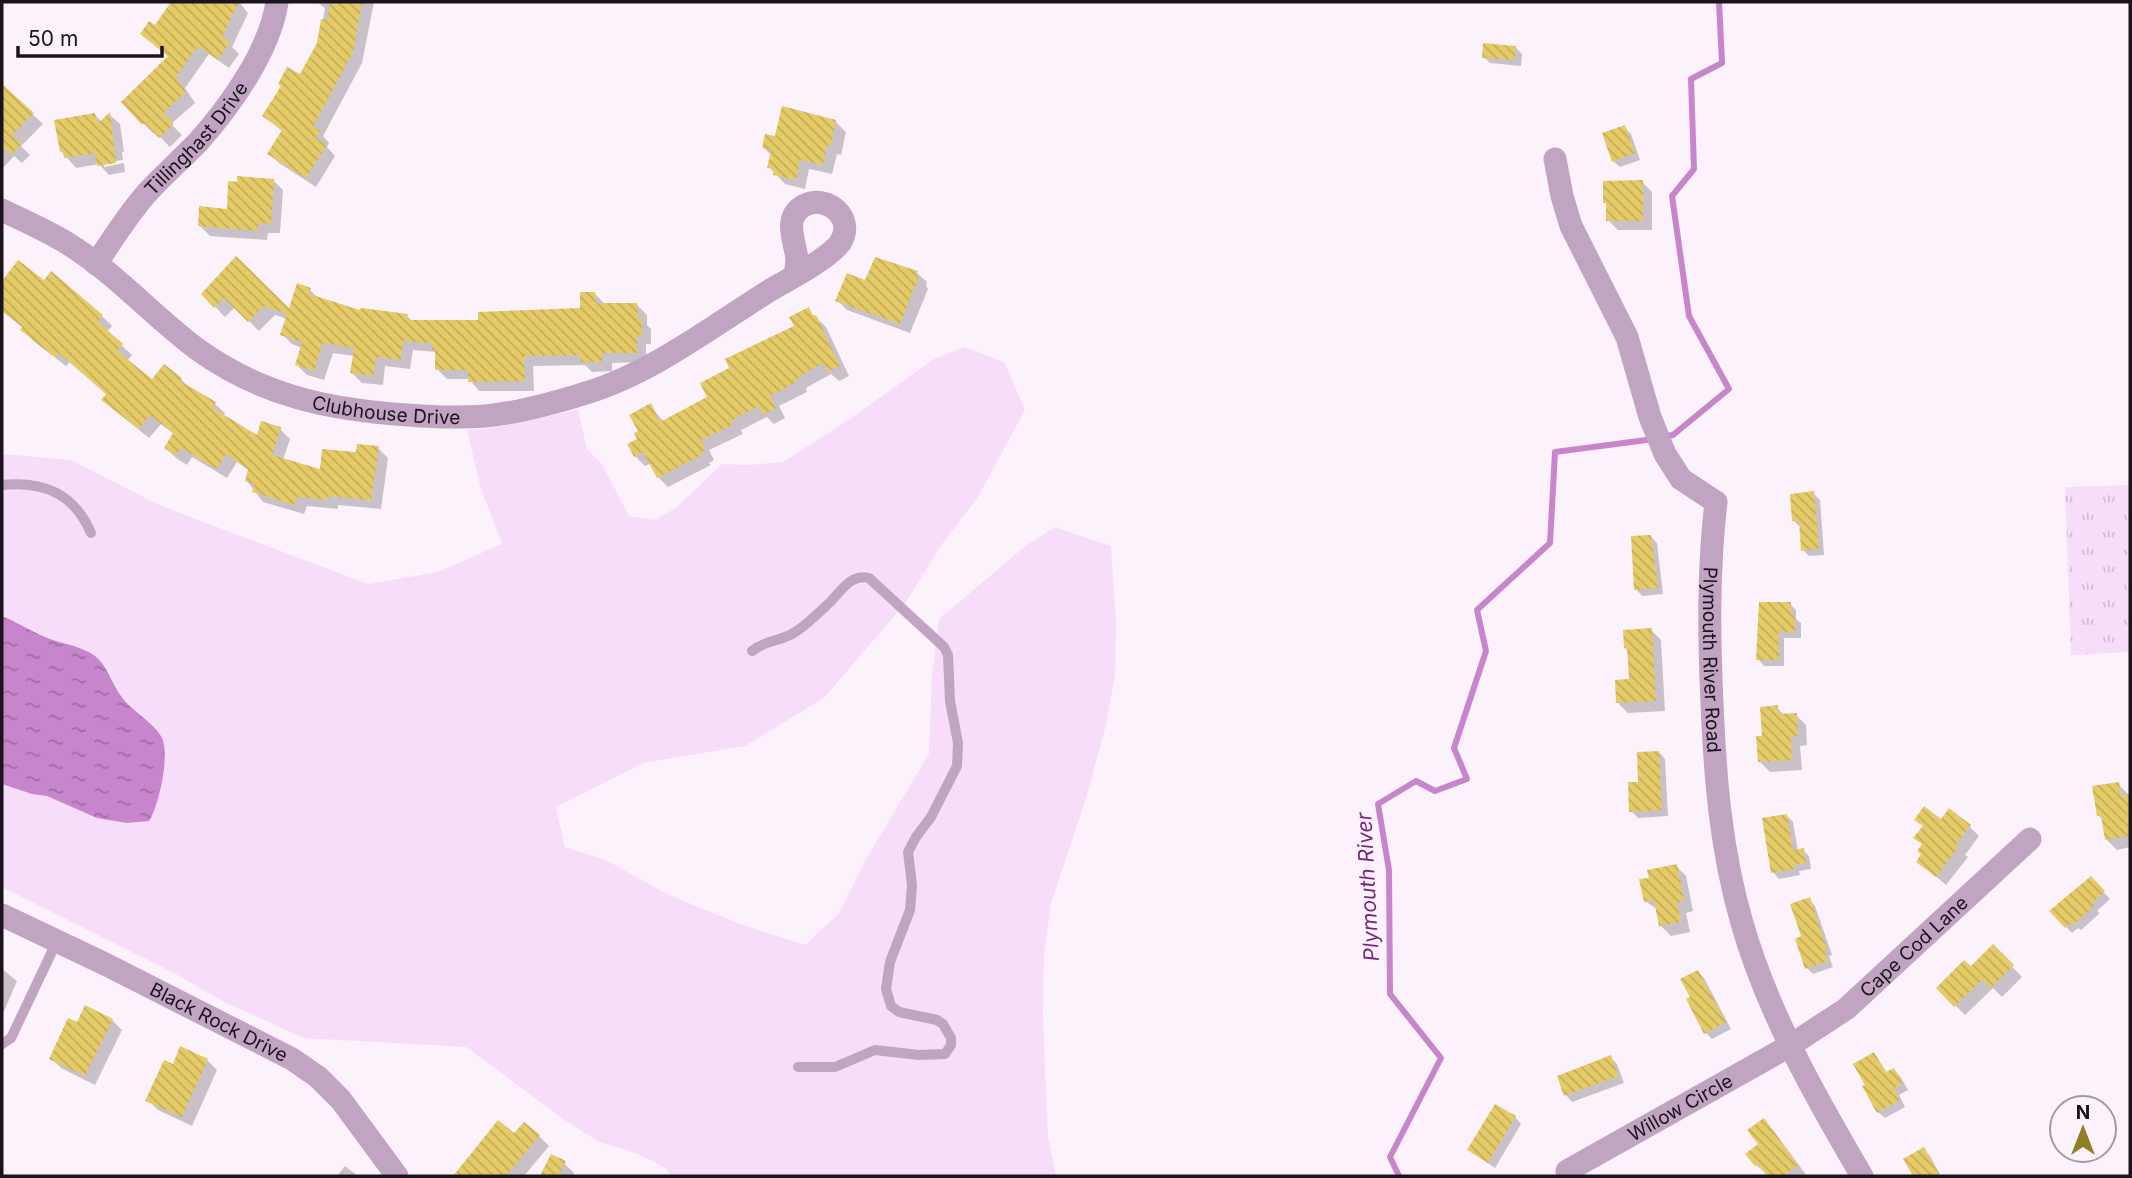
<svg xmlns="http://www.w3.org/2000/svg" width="2132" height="1178" font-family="Inter,sans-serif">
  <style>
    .green { fill: #f7ddf9 }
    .park { fill: url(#park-tufts) }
    .water { fill: url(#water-ripples) }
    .shadow { fill: #0003 }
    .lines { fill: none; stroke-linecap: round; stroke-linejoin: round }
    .stream { stroke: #c785cc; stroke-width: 6 }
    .building { fill: url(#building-back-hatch) }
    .lane { stroke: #c1a3c2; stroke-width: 10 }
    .street { stroke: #c1a3c2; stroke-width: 23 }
    .labels { text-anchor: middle; stroke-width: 7; stroke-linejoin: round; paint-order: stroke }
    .street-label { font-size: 19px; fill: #1c131c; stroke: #fcf2fc }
    .water-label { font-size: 21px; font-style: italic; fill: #76277d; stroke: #fcf2fc }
  </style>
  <defs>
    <pattern id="park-tufts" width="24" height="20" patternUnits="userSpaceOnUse" patternTransform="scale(1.75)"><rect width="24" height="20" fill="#f7ddf9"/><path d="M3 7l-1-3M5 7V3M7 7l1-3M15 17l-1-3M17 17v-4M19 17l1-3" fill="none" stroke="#d3bdd5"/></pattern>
    <pattern id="water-ripples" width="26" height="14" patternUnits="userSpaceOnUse" patternTransform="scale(1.75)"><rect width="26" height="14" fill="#c785cc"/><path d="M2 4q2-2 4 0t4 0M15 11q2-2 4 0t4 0" fill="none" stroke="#a16ca5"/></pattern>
    <pattern id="building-back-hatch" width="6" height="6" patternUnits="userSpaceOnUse" patternTransform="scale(1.75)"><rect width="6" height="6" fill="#e5cb67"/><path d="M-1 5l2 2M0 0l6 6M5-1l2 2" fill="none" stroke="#c4ad59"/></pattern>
  </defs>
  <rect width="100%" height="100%" fill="#fcf2fc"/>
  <path class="green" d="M964,347L1004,362L1025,410L978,497L942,544L906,602L824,698L745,746L643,763L556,807L565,847L606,860L667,894L740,924L805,945L839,913L865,861L929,754L932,675L939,619L1027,545L1055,527L1111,546L1116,624L1115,674L1106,725L1086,799L1051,904L1044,955L1043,1015L1048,1137L1056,1176H672L664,1167L638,1154L599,1142L566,1121L466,1047L304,1038L224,1002L172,972L2,887V454L71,460L159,505L368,584L438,572L502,544L481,489L467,430L493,428L578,410L587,449L602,464L629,516L654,520L676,508L722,464L748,465L783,462L841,425L934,359Z"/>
  <path class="park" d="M2130,485V652L2071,655L2065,487Z"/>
  <path class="water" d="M2,616C17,622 30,631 45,637C61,644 80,645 95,656C107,665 112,684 121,696C132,712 154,722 162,738C170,755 159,806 149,821L127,823L97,818L47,796L32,794L2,784Z"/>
  <g class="shadow">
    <path d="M173,2H239L248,13L232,47L239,54L229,68L209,54L185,88L195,103L171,124L182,135L170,147L155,132L153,133L123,102L169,57L152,43L156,27Z"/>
    <path d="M317,2H374L362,63L323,136L329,143L327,147L335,156L316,187L279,163L269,153L283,132L264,116L301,77L319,43L325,8Z"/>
    <path d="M1515,47L1522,54L1521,66L1490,63L1484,57Z"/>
    <path d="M2,86L43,124L21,146L30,155L22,163L14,156L2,169Z"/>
    <path d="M95,115L102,122L110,115L120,124L124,152H122L123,160L104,163V167L124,163L125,172L109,175L99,164L76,168L61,151Z"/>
    <path d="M836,122L846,132L841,155L837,154L832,174L809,169L805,189L785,184L769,167L772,156L764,148Z"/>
    <path d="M1624,127L1631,134L1640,160L1620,167L1613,161Z"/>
    <path d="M273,180L283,190L280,233H268L267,240L210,236L200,226L228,211Z"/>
    <path d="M1642,182L1652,192V230H1618L1608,220V206L1604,202Z"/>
    <path d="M236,258L289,312L310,290L319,299L362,313L407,316L413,322H480L582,310L595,294L605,304L637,305L647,315V325L651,329V344H646V362L612,363V371L592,372L585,365L533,366L534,391H479L469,379H447L437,369L436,352L413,350L410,369L385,366L383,385L362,383L352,373L354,356L333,353L324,380L307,375L297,365L302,348L292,344L282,334L287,319L275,315L259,331L235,307L225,317L203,294Z"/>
    <path d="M18,263L44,283L102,316L112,326L107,332L132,355L127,361L152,381L181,379L190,389L215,404L225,413L223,416L258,437L280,429L290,439L283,460L322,472L357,454L378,448L388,458L381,509L338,505V509L307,506L304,514L263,502L247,481L250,471L237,462L227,478L192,457L187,465L176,458L166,448L174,434L161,424L149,438L113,409L108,394L70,362L66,366L32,340L24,328L2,311V284Z"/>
    <path d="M917,273L927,282L926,286L928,289L910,333L847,310L837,300L866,283Z"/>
    <path d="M808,310L826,327L849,376L839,381L831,374L806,388L807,392L779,406L785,418L774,424L767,417L741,430L743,434L709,450L714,460L709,463L711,465L668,487L658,477L651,463L645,466L635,456L640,432L650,406L664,422L709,398L732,369L796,327Z"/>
    <path d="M1813,493L1820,500L1824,555L1809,556L1803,550L1801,528L1794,521Z"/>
    <path d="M1651,537L1657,543L1663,594L1642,596L1636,589Z"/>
    <path d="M1790,604L1796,610V619L1801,623V638H1784V666H1764L1758,659Z"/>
    <path d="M1651,630L1661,640L1665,711L1628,713L1618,703L1631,680L1629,652L1625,648Z"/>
    <path d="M1777,707L1785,716L1796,715L1806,725L1807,745L1800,746L1802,770L1770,772L1760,762Z"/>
    <path d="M1659,752L1665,759L1668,816L1638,818L1631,811L1640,783Z"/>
    <path d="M2118,784L2130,796V847L2117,850L2107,840L2104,821L2099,816Z"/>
    <path d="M1787,816L1793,822L1798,851L1803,850L1809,856L1811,869L1799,871L1800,875L1779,879L1773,872Z"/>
    <path d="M1941,822L1969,826L1979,836L1965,855L1968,857L1946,885L1918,861Z"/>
    <path d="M1676,866L1686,876L1693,911L1686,913L1690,932L1671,936L1661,926L1658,910L1645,901L1651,879Z"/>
    <path d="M2091,879L2110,899L2097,911L2100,913L2081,930L2078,928L2072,933L2052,912Z"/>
    <path d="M1809,899L1815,906L1832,955L1829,956L1833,967L1813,974L1807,968L1803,937Z"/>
    <path d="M1993,947L2022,977L2002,997L1993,988L1965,1015L1938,988L1971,968Z"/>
    <path d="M2,969L17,981L2,1016Z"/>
    <path d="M1698,972L1704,978L1731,1029L1712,1039L1706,1033L1692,998Z"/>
    <path d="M112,1020L122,1030L95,1085L61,1068L51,1058L78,1024Z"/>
    <path d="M1874,1054L1887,1073L1893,1070L1900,1076L1908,1090L1899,1095L1905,1107L1885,1118L1878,1112Z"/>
    <path d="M1610,1057L1617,1064L1624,1083L1572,1102L1566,1095L1559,1077Z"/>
    <path d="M207,1060L217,1070L192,1126L158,1110L148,1100L174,1066Z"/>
    <path d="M1515,1117L1521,1124L1495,1168L1469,1150Z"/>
    <path d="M1763,1120L1773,1130L1807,1176H1769L1756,1165Z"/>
    <path d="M515,1135L539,1136L549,1146L524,1176H461L458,1173Z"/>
    <path d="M1924,1150L1930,1156L1941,1176H1915L1906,1160Z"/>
    <path d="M552,1157L564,1163L574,1173L573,1176H542Z"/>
    <path d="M345,1166L358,1176H337Z"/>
  </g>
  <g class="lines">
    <g class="stream">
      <path d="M1665,436L1673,435L1729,389L1689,316L1672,196L1694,169L1691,79L1722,63L1719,2"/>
      <path d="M1399,1176L1390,1157L1441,1058L1390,994L1389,870L1378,804L1416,781L1435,791L1467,779L1454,748L1486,651L1477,610L1550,543L1555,452L1654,439"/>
    </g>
  </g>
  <g class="building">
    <path d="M171,2H239L222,37L230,42L218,60L198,46L176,77L186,92L163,113L174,124L159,138L144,123L142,125L121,102L168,56L140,34L149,21L155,25Z"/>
    <path d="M330,2H362L353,52L313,127L321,131L316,138L327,145L306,178L267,154L282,130L262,116L281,86L278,84L287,67L300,74L317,43L321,19L327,20Z"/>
    <path d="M1483,43L1516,46L1515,60L1482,58Z"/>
    <path d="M2,84L34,113L12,135L22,144L11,155L2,146Z"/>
    <path d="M782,106L836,120L831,146L827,145L823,165L800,160L796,180L773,175L774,169L767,168L771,150L762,148L765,134L775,136Z"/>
    <path d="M110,112L116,163L97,166L95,153L64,158L63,151L60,152L54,120L95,113L97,124Z"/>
    <path d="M1625,125L1635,153L1612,162L1602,133Z"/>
    <path d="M237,176L274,179L271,224L258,223V231L198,226L199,206L227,209L228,181L237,182Z"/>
    <path d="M1643,180V221H1606V203H1603V181Z"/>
    <path d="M236,256L289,308L297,283L311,288L309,294L360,310L361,308L408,314L407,320H478V312L580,308V292H595L596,303H637L638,318H642V335H637V353H602V362H581L580,355L524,356L525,381L468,382V370H435V350H432V343L403,341L401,360L376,357L373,376L350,373L354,348L323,343L314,371L295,365L302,342L280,335L287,314L264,306L248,322L224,298L214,308L201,294Z"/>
    <path d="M875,257L918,271L916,275L919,277L900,324L835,301L847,273L865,280Z"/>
    <path d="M18,260L44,280L51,271L103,315L98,322L123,344L117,351L152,379L164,364L182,378L180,381L216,402L213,408L257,435L261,421L281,427L272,455L320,469L322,449L356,452L357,444L379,446L371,500L329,496L328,500L297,497L294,505L252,492L254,484L245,481L248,469L226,454L217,469L181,448L176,456L164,448L173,433L150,415L139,429L101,400L106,394L59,353L56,358L20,330L22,327L2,311V281Z"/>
    <path d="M809,307L813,316L816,315L840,366L827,372L823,363L797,378L798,381L770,396L776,408L763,415L759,406L732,420L734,424L701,440L706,450L701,452L702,455L657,478L643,452L634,457L627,444L637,439L634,433L638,431L629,415L651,403L660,422L707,397L700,383L729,368L725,359L794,326L789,317Z"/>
    <path d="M1814,491L1819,549L1801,551L1799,521H1792L1790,494Z"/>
    <path d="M1651,535L1658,588L1634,590L1631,536Z"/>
    <path d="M1759,602H1791V615H1795V632H1778L1779,660H1756Z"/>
    <path d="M1652,628L1656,701L1616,703L1615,680L1629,679L1627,648H1624L1623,630Z"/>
    <path d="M1778,705V714L1797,713L1798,736H1791L1792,760L1758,762L1756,736H1762L1760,707Z"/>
    <path d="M1659,751L1662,810L1629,812L1628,782H1638L1637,752Z"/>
    <path d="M2119,782L2121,796L2130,794V812H2127L2130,836L2105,840L2101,816H2097L2092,786Z"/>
    <path d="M1924,806L1941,819L1949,808L1971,825L1956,844L1959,846L1936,877L1916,862L1921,854L1917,851L1922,844L1913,838L1923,826L1914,820Z"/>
    <path d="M1787,814L1793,850L1804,848L1806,863L1794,865V869L1771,873L1762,818Z"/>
    <path d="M1677,864L1684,901L1677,903L1681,922L1659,926L1654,900L1644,902L1639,879L1649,878L1647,870Z"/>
    <path d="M2091,876L2105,891L2092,903L2094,906L2073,925L2071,923L2065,928L2049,911Z"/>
    <path d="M1810,897L1827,949L1824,950L1828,961L1805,969L1795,939L1801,936L1790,904Z"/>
    <path d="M1993,944L2014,965L1991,988L1982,980L1954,1007L1936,988L1964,960L1971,966Z"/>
    <path d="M1698,970L1726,1022L1704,1034L1686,999L1690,997L1680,979Z"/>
    <path d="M85,1005L113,1019L85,1076L49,1059L68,1018L77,1022Z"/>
    <path d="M180,1046L208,1059L182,1117L145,1101L164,1060L173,1064Z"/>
    <path d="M1874,1052L1886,1072L1894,1068L1903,1084L1894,1088L1900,1100L1877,1113L1862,1086L1865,1085L1853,1064Z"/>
    <path d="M1611,1055L1618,1076L1564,1096L1557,1076Z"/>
    <path d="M1495,1104L1516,1116L1488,1163L1467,1150Z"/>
    <path d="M1764,1118L1798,1165L1783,1176H1767L1758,1164L1755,1166L1745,1154L1758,1144L1747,1130Z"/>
    <path d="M498,1120L514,1133L524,1122L540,1135L506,1176H453Z"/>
    <path d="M1924,1147L1940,1176H1913L1903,1159Z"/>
    <path d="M551,1154L566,1161L558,1176H540Z"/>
  </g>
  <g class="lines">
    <g class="lane">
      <path d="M2,485C43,481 74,493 91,533"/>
      <path d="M752,651C766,640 777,642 792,634C805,627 815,616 826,606C840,594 849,573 869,578L944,647L948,655L950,701L958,743L957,766L931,817L916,837L908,852L912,885L910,910L890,962L886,989L891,1006L899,1012L937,1020L943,1024L951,1038V1045L945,1054L919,1055L875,1050L835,1067H798"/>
      <path d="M2,1044L11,1038L57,941"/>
    </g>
    <g class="street">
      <path id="s1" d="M1555,159L1562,196L1571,226L1627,337L1650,417L1665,454L1681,479L1716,502C1708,569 1709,636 1712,703C1715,778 1721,851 1742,923C1767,1011 1816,1098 1862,1176"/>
      <path id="s2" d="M2,210C24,221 48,231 70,245C116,274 153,316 197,349C262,396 330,410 408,415C433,417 459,418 485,416C519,413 554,403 586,393C652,373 714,325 772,289C790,279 829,258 840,243C856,219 828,194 805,205C784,216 793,236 796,253C798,260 796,268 795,275"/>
      <path id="s3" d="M96,264C112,240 127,216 146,194C163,175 182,159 199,141C231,105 270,50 277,2"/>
      <path id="s4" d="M2,915L107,965L292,1059L318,1077L341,1100L397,1176"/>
      <path id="s5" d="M1567,1171L1791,1045L1846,1009L2030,839"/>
    </g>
  </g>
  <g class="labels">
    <g class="street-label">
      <text dy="7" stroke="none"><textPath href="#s3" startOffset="161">Tillinghast Drive</textPath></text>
      <text dy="7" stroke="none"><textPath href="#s2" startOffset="443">Clubhouse Drive</textPath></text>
      <text dy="7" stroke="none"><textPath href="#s1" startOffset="546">Plymouth River Road</textPath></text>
      <text dy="7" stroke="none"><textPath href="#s5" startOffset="415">Cape Cod Lane</textPath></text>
      <text dy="7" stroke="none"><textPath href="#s4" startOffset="242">Black Rock Drive</textPath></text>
      <text dy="7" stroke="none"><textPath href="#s5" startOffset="130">Willow Circle</textPath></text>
    </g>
    <g class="water-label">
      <text transform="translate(1368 887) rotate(-93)" y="7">Plymouth River</text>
    </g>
  </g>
  <rect width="2132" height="1178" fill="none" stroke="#1c131c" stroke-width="7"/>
  <g transform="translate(2083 1129)"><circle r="33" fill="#fcf2fc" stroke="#a299a2" stroke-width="2"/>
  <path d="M0-5L12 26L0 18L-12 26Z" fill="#947e25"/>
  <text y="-10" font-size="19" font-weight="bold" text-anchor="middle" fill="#1c131c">N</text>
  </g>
  <path d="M18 46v10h144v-10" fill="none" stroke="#1c131c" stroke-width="3.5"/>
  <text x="28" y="46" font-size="21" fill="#1c131c" stroke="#fcf2fc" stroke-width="5" paint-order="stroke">50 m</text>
</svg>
